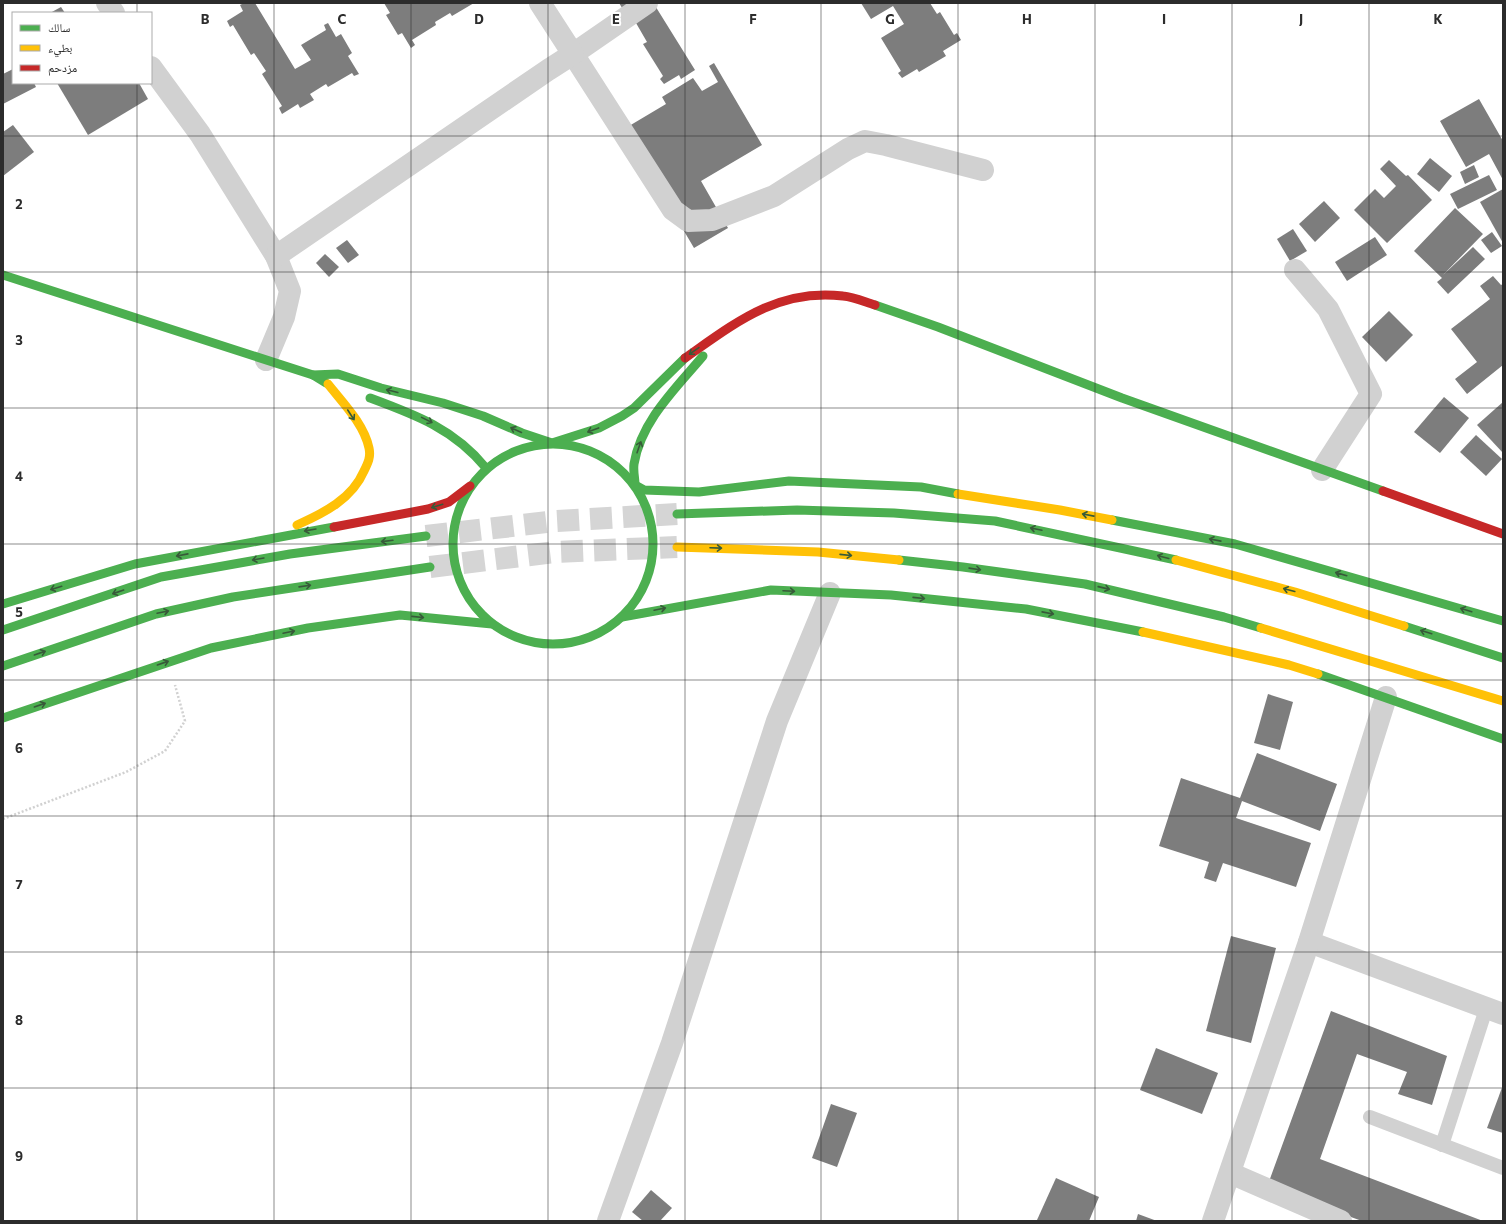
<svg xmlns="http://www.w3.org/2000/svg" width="1506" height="1224" font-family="Commissioner,'Noto Naskh Arabic',sans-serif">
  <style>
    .building { fill: #7d7d7d }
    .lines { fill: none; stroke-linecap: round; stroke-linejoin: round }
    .highway-tunnel { stroke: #d5d5d5; stroke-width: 22; stroke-dasharray: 22 11; stroke-linecap: butt }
    .path { stroke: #d1d1d1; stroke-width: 2.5; stroke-dasharray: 2 2; stroke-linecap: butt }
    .lane { stroke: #d1d1d1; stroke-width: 14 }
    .street { stroke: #d1d1d1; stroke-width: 22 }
    .fast { stroke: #4caf50; stroke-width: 9 }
    .slow { stroke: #ffc107; stroke-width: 9 }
    .jam { stroke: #c62828; stroke-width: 9 }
    .oneway { stroke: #375a39 }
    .grid { fill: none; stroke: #2c2c2c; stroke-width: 1; stroke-opacity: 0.55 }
    .grid-label { font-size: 13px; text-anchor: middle; font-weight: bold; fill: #2c2c2c; stroke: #fff; stroke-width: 4; stroke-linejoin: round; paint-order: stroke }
  </style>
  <rect width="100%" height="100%" fill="#fff"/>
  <g class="building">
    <path d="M244,3H255L295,69L311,60L301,45L326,30L324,25L328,23L336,37L341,34L352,53L348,56L359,74L354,76L352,73L328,87L326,84L310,94L314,100L300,108L298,104L282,114L279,108L282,106L262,74L266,71L254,53L251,55L233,25L230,27L227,21L243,11L240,5Z"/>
    <path d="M384,3H474L452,16L450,13L435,22L436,25L412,40L415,45L411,48L402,33L398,35L386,15L390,13Z"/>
    <path d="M619,3H656L654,4L695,70L681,79L679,75L664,84L660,79L663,76L643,44L647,42L636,23L633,25Z"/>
    <path d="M861,3H930L937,14L940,12L954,35L957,33L961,40L943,51L946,56L919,72L917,69L902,78L898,73L901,71L881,38L904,24L893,6L871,19Z"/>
    <path d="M61,7L65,13H50Z"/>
    <path d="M714,63L762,145L701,181L728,228L694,248L624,129L666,104L662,97L693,78L702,91L718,82L709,66Z"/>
    <path d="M13,69V83H34L36,87L3,104V74Z"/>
    <path d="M57,83H139L148,99L88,135Z"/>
    <path d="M1479,99L1503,141V180L1489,154L1466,167L1440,121Z"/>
    <path d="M13,125L34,152L3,176V132Z"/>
    <path d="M1430,158L1452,176L1439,192L1417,174Z"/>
    <path d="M1389,160L1406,176L1408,175L1432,200L1387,243L1354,210L1375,189L1384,198L1396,186L1380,169Z"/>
    <path d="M1474,165L1479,177L1465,184L1460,172Z"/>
    <path d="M1489,175L1497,190L1458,209L1450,194Z"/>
    <path d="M1503,189V243L1480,202Z"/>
    <path d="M1324,201L1340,218L1315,242L1299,224Z"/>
    <path d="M1455,208L1483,234L1443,275L1473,247L1485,259L1448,294L1437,282L1442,278L1414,251Z"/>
    <path d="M1293,229L1307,251L1290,261L1277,239Z"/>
    <path d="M1492,232L1502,246L1491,253L1481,240Z"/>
    <path d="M1375,237L1387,255L1347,281L1335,262Z"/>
    <path d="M347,240L359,255L348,263L336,248Z"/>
    <path d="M325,254L339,267L329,277L316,263Z"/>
    <path d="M1493,276L1501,285L1503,284V365L1467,394L1455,379L1477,362L1451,329L1490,299L1480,286Z"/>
    <path d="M1389,311L1413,335L1386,362L1362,337Z"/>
    <path d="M1444,397L1469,418L1440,453L1414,432Z"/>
    <path d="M1503,402V453L1477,425Z"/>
    <path d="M1476,435L1502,459L1486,476L1460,452Z"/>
    <path d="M1268,694L1293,702L1280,750L1254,743Z"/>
    <path d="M1257,753L1337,784L1320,831L1242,801L1236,818L1311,843L1296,887L1223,863L1216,882L1204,878L1209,862L1159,846L1181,778L1240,798Z"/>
    <path d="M1231,936L1276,948L1251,1043L1206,1031Z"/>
    <path d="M1331,1011L1447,1056L1432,1105L1398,1094L1407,1072L1357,1054L1320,1159L1483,1221H1362L1267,1187Z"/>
    <path d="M1156,1048L1218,1073L1202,1114L1140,1090Z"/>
    <path d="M1503,1085V1133L1487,1128Z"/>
    <path d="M831,1104L857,1113L837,1167L812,1158Z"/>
    <path d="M1056,1178L1099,1197L1089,1221L1037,1220Z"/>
    <path d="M651,1190L672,1208L660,1221H643L632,1212Z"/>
    <path d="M1138,1214L1157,1221H1136Z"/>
  </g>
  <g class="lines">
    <g class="highway-tunnel">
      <path d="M426,536L556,521L677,514"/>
      <path d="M430,567L555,552L677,547"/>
    </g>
    <path class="path" d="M3,819L126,772L165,751L185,721L175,685"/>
    <g class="lane">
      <path d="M1370,1117L1503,1168"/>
      <path d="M1442,1145L1486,1009"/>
    </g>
    <g class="street">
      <path d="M107,3L114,13"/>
      <path d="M647,3L573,54L673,210L688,221L712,220L774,196L848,149L865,141L886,145L983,170"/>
      <path d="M151,67L200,134L276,256L290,291L284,317L266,360"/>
      <path d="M276,256L548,70L573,54L540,3"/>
      <path d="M1295,270L1328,309L1371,394L1322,470"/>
      <path d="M1309,942L1503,1014"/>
      <path d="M1230,1173L1341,1221"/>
      <path d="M608,1221L672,1043L777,721L830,593"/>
      <path d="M1213,1221L1309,942L1386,697"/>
    </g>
    <g class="fast">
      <path d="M3,275L313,375L326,383"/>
      <path d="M875,305L938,327L1122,398L1383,491"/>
      <path d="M313,375L338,374L381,388L443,403L483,416L522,433L552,443L599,428L622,416L634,408L685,358"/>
      <path d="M370,398C416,415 454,429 486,468"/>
      <circle cx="553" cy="544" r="100"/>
      <path d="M635,485C635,478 633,471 634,464C641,421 676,388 703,356"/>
      <path d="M635,485L644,490L699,492L789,481L921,487L958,494"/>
      <path d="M677,514L797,510L894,513L995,521L1176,560"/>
      <path d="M1112,520L1235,544L1503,621"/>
      <path d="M899,560L963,567L1085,584L1224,617L1261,628"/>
      <path d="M3,604L135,564L334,527"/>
      <path d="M622,617L771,590L891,595L1026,609L1143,632"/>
      <path d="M1404,626L1503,658"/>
      <path d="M3,630L161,577L290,554L426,536"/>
      <path d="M3,666L156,614L233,597L430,567"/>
      <path d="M1318,674L1503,739"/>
      <path d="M3,718L211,648L308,628L400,615L492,624"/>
    </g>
    <g class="slow">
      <path d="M958,494L1060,510L1112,520"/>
      <path d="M297,525C324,513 352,499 364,471C368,463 371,457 369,448C364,424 343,403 328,384"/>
      <path d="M677,547L818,552L899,560"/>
      <path d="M1176,560L1295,592L1404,626"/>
      <path d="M1261,628L1503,701"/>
      <path d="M1143,632L1289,665L1318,674"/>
    </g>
    <g class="jam">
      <path d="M685,358C735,323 778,288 843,296C854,297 865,302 875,305"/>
      <path d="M1383,491L1503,534"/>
      <path d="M334,527L428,509L449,502L470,486"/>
    </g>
  </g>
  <defs><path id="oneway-shaft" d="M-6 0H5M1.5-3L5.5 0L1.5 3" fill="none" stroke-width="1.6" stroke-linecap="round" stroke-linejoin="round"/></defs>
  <g class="oneway">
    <use href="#oneway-shaft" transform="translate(694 351) rotate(145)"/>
    <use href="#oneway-shaft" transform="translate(392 391) rotate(-166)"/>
    <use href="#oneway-shaft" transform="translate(351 415) rotate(57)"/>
    <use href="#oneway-shaft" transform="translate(427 420) rotate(26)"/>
    <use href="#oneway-shaft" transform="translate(516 430) rotate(-156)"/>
    <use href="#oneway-shaft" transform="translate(593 430) rotate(160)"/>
    <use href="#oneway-shaft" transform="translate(639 447) rotate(-71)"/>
    <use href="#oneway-shaft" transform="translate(437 506) rotate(163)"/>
    <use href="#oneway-shaft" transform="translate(1088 515) rotate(-169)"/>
    <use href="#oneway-shaft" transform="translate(1036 529) rotate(-168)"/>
    <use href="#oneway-shaft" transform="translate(310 530) rotate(170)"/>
    <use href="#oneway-shaft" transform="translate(1215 540) rotate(-169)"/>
    <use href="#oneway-shaft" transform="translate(387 541) rotate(173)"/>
    <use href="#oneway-shaft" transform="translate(716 548) rotate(2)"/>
    <use href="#oneway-shaft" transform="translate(182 555) rotate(169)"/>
    <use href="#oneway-shaft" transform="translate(846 555) rotate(6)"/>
    <use href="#oneway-shaft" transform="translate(1163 557) rotate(-165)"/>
    <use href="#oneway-shaft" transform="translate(258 559) rotate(170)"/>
    <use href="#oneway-shaft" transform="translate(975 569) rotate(8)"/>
    <use href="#oneway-shaft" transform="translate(1341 574) rotate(-164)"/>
    <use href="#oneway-shaft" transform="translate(305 586) rotate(-8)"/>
    <use href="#oneway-shaft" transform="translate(56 588) rotate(163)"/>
    <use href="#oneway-shaft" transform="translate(1104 588) rotate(13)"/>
    <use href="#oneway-shaft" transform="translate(1289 590) rotate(-165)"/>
    <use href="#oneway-shaft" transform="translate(789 591) rotate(3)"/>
    <use href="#oneway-shaft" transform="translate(118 592) rotate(161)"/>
    <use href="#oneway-shaft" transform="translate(919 598) rotate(6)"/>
    <use href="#oneway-shaft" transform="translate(660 609) rotate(-12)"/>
    <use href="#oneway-shaft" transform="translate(1466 610) rotate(-163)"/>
    <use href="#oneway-shaft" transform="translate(163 612) rotate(-12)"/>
    <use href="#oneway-shaft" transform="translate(1048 613) rotate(11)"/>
    <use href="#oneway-shaft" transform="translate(418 617) rotate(6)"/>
    <use href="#oneway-shaft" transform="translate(289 632) rotate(-12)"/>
    <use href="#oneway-shaft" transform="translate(1426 632) rotate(-163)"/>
    <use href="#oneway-shaft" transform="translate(40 653) rotate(-19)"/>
    <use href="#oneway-shaft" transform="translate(163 663) rotate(-19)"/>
    <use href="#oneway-shaft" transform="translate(40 705) rotate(-19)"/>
  </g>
  <path class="grid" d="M137,3V13M274,3V1221M411,3V1221M548,3V1221M685,3V1221M821,3V1221M958,3V1221M1095,3V1221M1232,3V1221M1369,3V1221M137,83V1221M3,136H1503M3,272H1503M3,408H1503M3,544H1503M3,680H1503M3,816H1503M3,952H1503M3,1088H1503"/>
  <g class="grid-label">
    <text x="205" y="24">B</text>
    <text x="342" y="24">C</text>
    <text x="479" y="24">D</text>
    <text x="616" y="24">E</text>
    <text x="753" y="24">F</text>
    <text x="890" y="24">G</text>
    <text x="1027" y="24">H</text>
    <text x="1164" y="24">I</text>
    <text x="1301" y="24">J</text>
    <text x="1438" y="24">K</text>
    <text x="19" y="209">2</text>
    <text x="19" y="345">3</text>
    <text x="19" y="481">4</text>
    <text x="19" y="617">5</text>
    <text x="19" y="753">6</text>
    <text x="19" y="889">7</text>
    <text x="19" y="1025">8</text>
    <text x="19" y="1161">9</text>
  </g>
  <rect width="1506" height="1224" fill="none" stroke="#2c2c2c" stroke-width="8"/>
  <rect x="12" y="12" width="140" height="72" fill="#ffffff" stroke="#ababab"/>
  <rect x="20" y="25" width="20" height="6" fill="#4caf50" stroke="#ababab"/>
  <text x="48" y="32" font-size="12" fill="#2c2c2c">سالك</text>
  <rect x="20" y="45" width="20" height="6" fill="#ffc107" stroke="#ababab"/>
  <text x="48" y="52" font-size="12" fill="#2c2c2c">بطيء</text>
  <rect x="20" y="65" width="20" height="6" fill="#c62828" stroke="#ababab"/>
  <text x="48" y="72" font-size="12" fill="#2c2c2c">مزدحم</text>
</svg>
